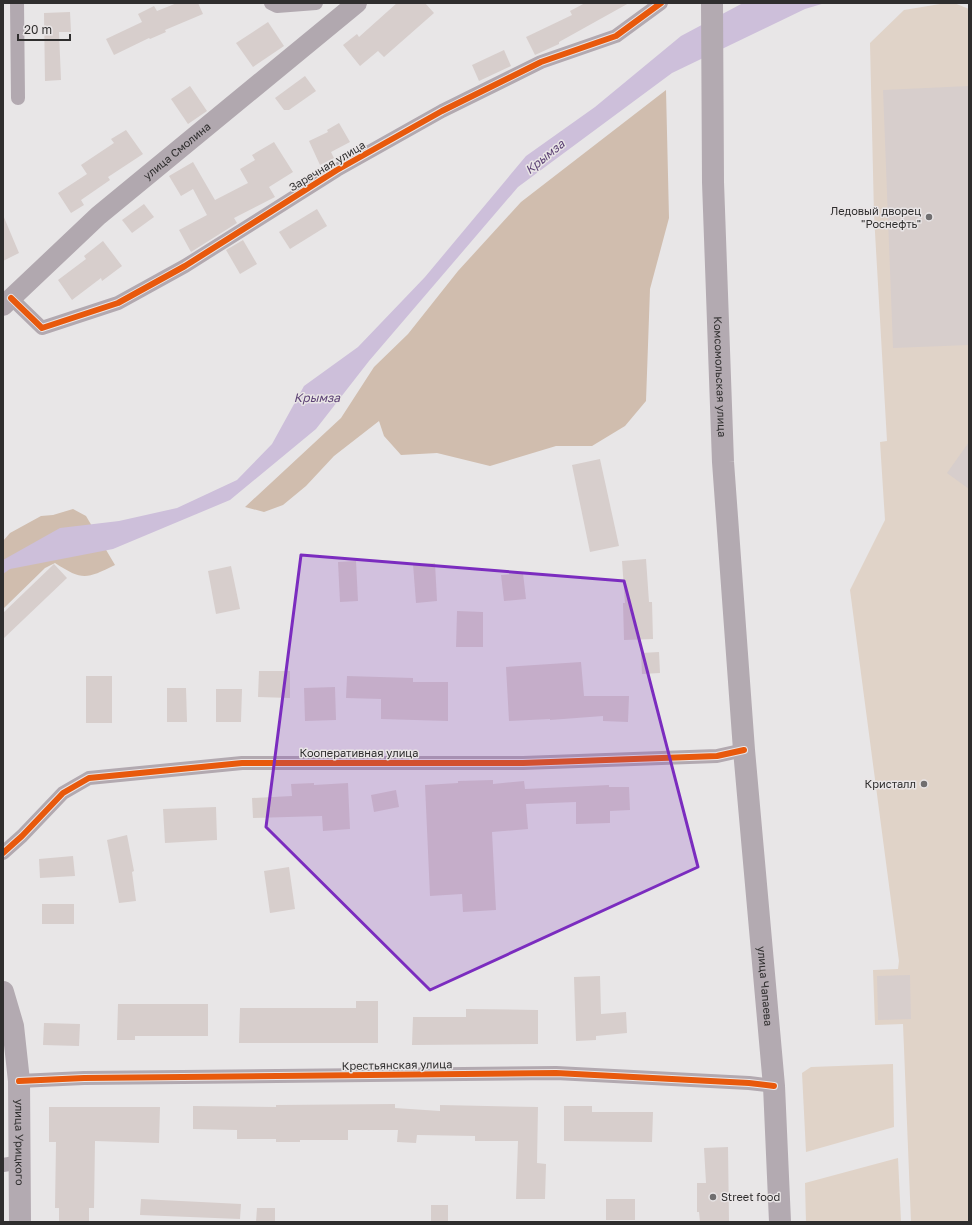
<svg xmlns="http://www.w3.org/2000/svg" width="972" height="1225" font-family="'Golos Text',sans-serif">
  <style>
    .green { fill: #e0d3c8 }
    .forest { fill: #d0bdae }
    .water { fill: #cdbfda }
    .building { fill: #d7cecc }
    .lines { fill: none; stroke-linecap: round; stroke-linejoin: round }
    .street { stroke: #b2a9b0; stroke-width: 14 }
    .secondary { stroke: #b1a8af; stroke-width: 20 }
    .primary { stroke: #b3aab1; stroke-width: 22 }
    .cycleway-casing { stroke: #e9e5e6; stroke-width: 8 }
    .cycleway { stroke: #e8590c; stroke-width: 6 }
    .marked { fill: #7b2cbf; fill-opacity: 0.2; stroke: #7b2cbf; stroke-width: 3; stroke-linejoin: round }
    .poi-dot { fill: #706e6f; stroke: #e9e5e6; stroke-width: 1.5 }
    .labels { text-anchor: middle; stroke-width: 3; stroke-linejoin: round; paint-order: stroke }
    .street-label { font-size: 11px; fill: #2f2e2e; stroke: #e9e5e6 }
    .poi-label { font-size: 11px; fill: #2f2e2e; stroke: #e9e5e6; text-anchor: end }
    .water-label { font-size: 12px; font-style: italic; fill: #5e4476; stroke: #e9e5e6 }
  </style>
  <rect width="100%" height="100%" fill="#e8e6e7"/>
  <g class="green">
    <path d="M946,3H954L969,9V1222H911L903,1024L875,1025L873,970L898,969L899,961L850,590L885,520L880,442L887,441L874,215L870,43L904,10Z"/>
    <path d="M893,1064L894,1127L806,1152L802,1073L811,1067Z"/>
    <path d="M898,1158L901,1222H806L805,1183Z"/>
  </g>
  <g class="forest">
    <path d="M666,90L669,218L650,289L646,401L625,426L592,446H556L490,466L437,453L401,455L384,436L379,421L334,456L306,486L283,505L264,512L245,507L341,418L374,367L408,334L458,271L521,202Z"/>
    <path d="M73,509L86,516L115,565C86,579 83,581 55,563L45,568L3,609V541L10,533L41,516L53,515Z"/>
  </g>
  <path class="water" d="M743,3H825L805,9L672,73L518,187L369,361L316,429L230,500L113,549L10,569L3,574V560L60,528L119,521L177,508L237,480L272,444L304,386L358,347L425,277L526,156L595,107L681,36Z"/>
  <g class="building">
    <path d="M177,3H198L203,14L165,30L166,32L150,39L149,38L114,55L106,39L142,22L138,14L154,6L157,11Z"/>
    <path d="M397,3H425L434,13L384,57L378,51L360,66L343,45L357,34L359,37Z"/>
    <path d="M585,3H629L559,42V44L535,55L526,37L572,15L570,11Z"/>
    <path d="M70,12L71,32H59L61,80L45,81L44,13Z"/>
    <path d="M268,22L284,46L253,67L236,43Z"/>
    <path d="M504,50L511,66L479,81L472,65Z"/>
    <path d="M305,76L316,91L289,110H284L275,98Z"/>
    <path d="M190,86L207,111L188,124L171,99Z"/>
    <path d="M969,86V345L893,348L883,90Z"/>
    <path d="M339,123L350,142L331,152L334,158L320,165L309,141L328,132L327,130Z"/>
    <path d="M126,130L143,154L108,177L110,180L81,200L84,205L71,213L58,193L87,174L81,165L114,143L111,139Z"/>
    <path d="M274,142L293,172L269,187L275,197L234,218L237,223L191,252L179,230L207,215L193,189L181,196L169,176L193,162L215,200L248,183L240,169L255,160L252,155Z"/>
    <path d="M144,204L154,217L132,233L122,220Z"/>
    <path d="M317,209L327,226L290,249L279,232Z"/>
    <path d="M3,215L19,253L3,261Z"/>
    <path d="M243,240L257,264L240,274L226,250Z"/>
    <path d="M103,241L122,266L102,281L101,278L72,300L58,280L86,259L84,256Z"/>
    <path d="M969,442V489L947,473Z"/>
    <path d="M600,459L619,546L590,552L572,465Z"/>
    <path d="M646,559L649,602H652L653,639L624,640L623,603H625L622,561Z"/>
    <path d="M356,561L358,601L340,602L338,562Z"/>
    <path d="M435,563L437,601L416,603L413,564Z"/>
    <path d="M54,564L67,578L3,639V613Z"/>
    <path d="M231,566L240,609L216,614L208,571Z"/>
    <path d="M523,573L526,599L504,601L501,575Z"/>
    <path d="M457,611L483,612V647H456Z"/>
    <path d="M659,652L660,673L642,674L641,653Z"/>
    <path d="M581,662L584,696H629L628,722L603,721V716L550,720V719L509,721L506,667Z"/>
    <path d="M259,671H290V698L258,697Z"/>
    <rect x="86" y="676" width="26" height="47"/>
    <path d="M347,676L413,678V682H448V721L381,719V699L346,698Z"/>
    <path d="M335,687L336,720L305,721L304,688Z"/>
    <path d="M167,688H186L187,722H167Z"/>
    <path d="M216,689H242L241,722H216Z"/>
    <path d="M493,780V784L524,781L525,789L609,785V787H629L630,810L610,811V823L576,824V802L526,804L528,829L492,832L496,910L463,912L462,894L430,896L425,785L458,783V781Z"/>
    <path d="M314,783V785L348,783L350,829L323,831L322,816L253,818L252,798L292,796L291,784Z"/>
    <path d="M396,790L399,807L374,812L371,795Z"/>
    <path d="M216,807L217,840L165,843L163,809Z"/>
    <path d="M127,835L134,871L132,872L136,901L119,903L107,840Z"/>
    <path d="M73,856L75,876L40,878L39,859Z"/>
    <path d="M289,867L295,909L270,913L264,871Z"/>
    <rect x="42" y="904" width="32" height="20"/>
    <path d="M910,975L911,1019L878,1020L877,976Z"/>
    <path d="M600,976L601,1014L626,1012L627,1033L596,1036V1040L576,1041L574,977Z"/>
    <path d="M356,1001H378V1043H239L240,1008H356Z"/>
    <path d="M118,1004H208V1036H135V1040H117Z"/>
    <path d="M466,1009L538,1010V1044L412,1045L413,1017H466Z"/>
    <path d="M44,1023L80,1024L79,1046L43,1045Z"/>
    <path d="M395,1104V1108L440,1111V1105L538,1107L537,1163L546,1164L545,1199H516L518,1141H475V1136L417,1135L416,1143L397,1142L398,1130H348V1140H300V1142H276V1139H237V1130L193,1129V1106L276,1107V1105Z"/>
    <path d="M564,1106H592V1112H653L652,1142L564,1141Z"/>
    <path d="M49,1107H160L159,1143L95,1141L94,1208H89V1222H59V1208H55L56,1142H49Z"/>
    <path d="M728,1147L729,1222H700L699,1212H697V1183H706L704,1148Z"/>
    <path d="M141,1199L241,1204L240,1219L140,1215Z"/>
    <rect x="606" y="1199" width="29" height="21"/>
    <rect x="431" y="1205" width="17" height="17"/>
    <path d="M257,1208H275V1222H256Z"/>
  </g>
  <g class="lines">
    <g class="street">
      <path d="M17,3L18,98"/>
      <path d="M271,3L277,6L316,3"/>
      <path d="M11,298L42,328L118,303L185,266L337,170L442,111L541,62L616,36L661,3"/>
      <path d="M3,853L22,836L63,793L89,778L242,763H523L717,756L744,750"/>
      <path d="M19,1081L84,1078L556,1073L749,1083L774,1086"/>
      <path d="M3,1165L21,1162"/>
    </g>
    <path class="secondary" id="s1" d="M3,306L98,216L357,3"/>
    <g class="primary">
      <path id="s2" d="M712,3L713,182L723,462L744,750L774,1086L780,1222"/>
      <path id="s3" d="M3,992L13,1026L19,1081L20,1222"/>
    </g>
    <defs>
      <g id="cycleway">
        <path d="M11,298L42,328L118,303L185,266L337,170L442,111L541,62L616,36L661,3"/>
        <path d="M3,853L22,836L63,793L89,778L242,763H523L717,756L744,750"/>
        <path d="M19,1081L84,1078L556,1073L749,1083L774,1086"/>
      </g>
    </defs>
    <use href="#cycleway" class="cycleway-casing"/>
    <use href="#cycleway" class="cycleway"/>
  </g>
  <path class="marked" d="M301,555L624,581L698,867L430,990L266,827Z"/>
  <g class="poi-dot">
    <circle cx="929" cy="217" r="4"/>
    <circle cx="924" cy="784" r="4"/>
    <circle cx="713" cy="1197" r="4"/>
  </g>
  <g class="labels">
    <g class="street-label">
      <text dy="4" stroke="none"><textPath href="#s1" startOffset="233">улица Смолина</textPath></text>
      <text transform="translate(327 166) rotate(-31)" y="4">Заречная улица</text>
      <text dy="4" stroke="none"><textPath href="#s2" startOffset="374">Комсомольская улица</textPath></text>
      <text x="359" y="757">Кооперативная улица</text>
      <text dy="4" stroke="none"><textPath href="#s2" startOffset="985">улица Чапаева</textPath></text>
      <text transform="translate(397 1065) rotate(-1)" y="4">Крестьянская улица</text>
      <text dy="4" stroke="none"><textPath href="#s3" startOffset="152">улица Урицкого</textPath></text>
    </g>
    <g class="poi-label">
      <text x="921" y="215">Ледовый дворец<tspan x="921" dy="13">"Роснефть"</tspan></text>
      <text x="916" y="788">Кристалл</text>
      <text x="721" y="1201" text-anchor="start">Street food</text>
    </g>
    <g class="water-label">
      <text transform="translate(545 157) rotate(-39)" y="4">Крымза</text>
      <text x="317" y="402">Крымза</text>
    </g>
  </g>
  <rect width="972" height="1225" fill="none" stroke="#2f2e2e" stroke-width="8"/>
  <path d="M18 34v6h52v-6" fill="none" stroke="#2f2e2e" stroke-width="2"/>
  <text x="24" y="34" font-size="12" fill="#2f2e2e" stroke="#e9e5e6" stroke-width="3" paint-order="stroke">20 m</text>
</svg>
